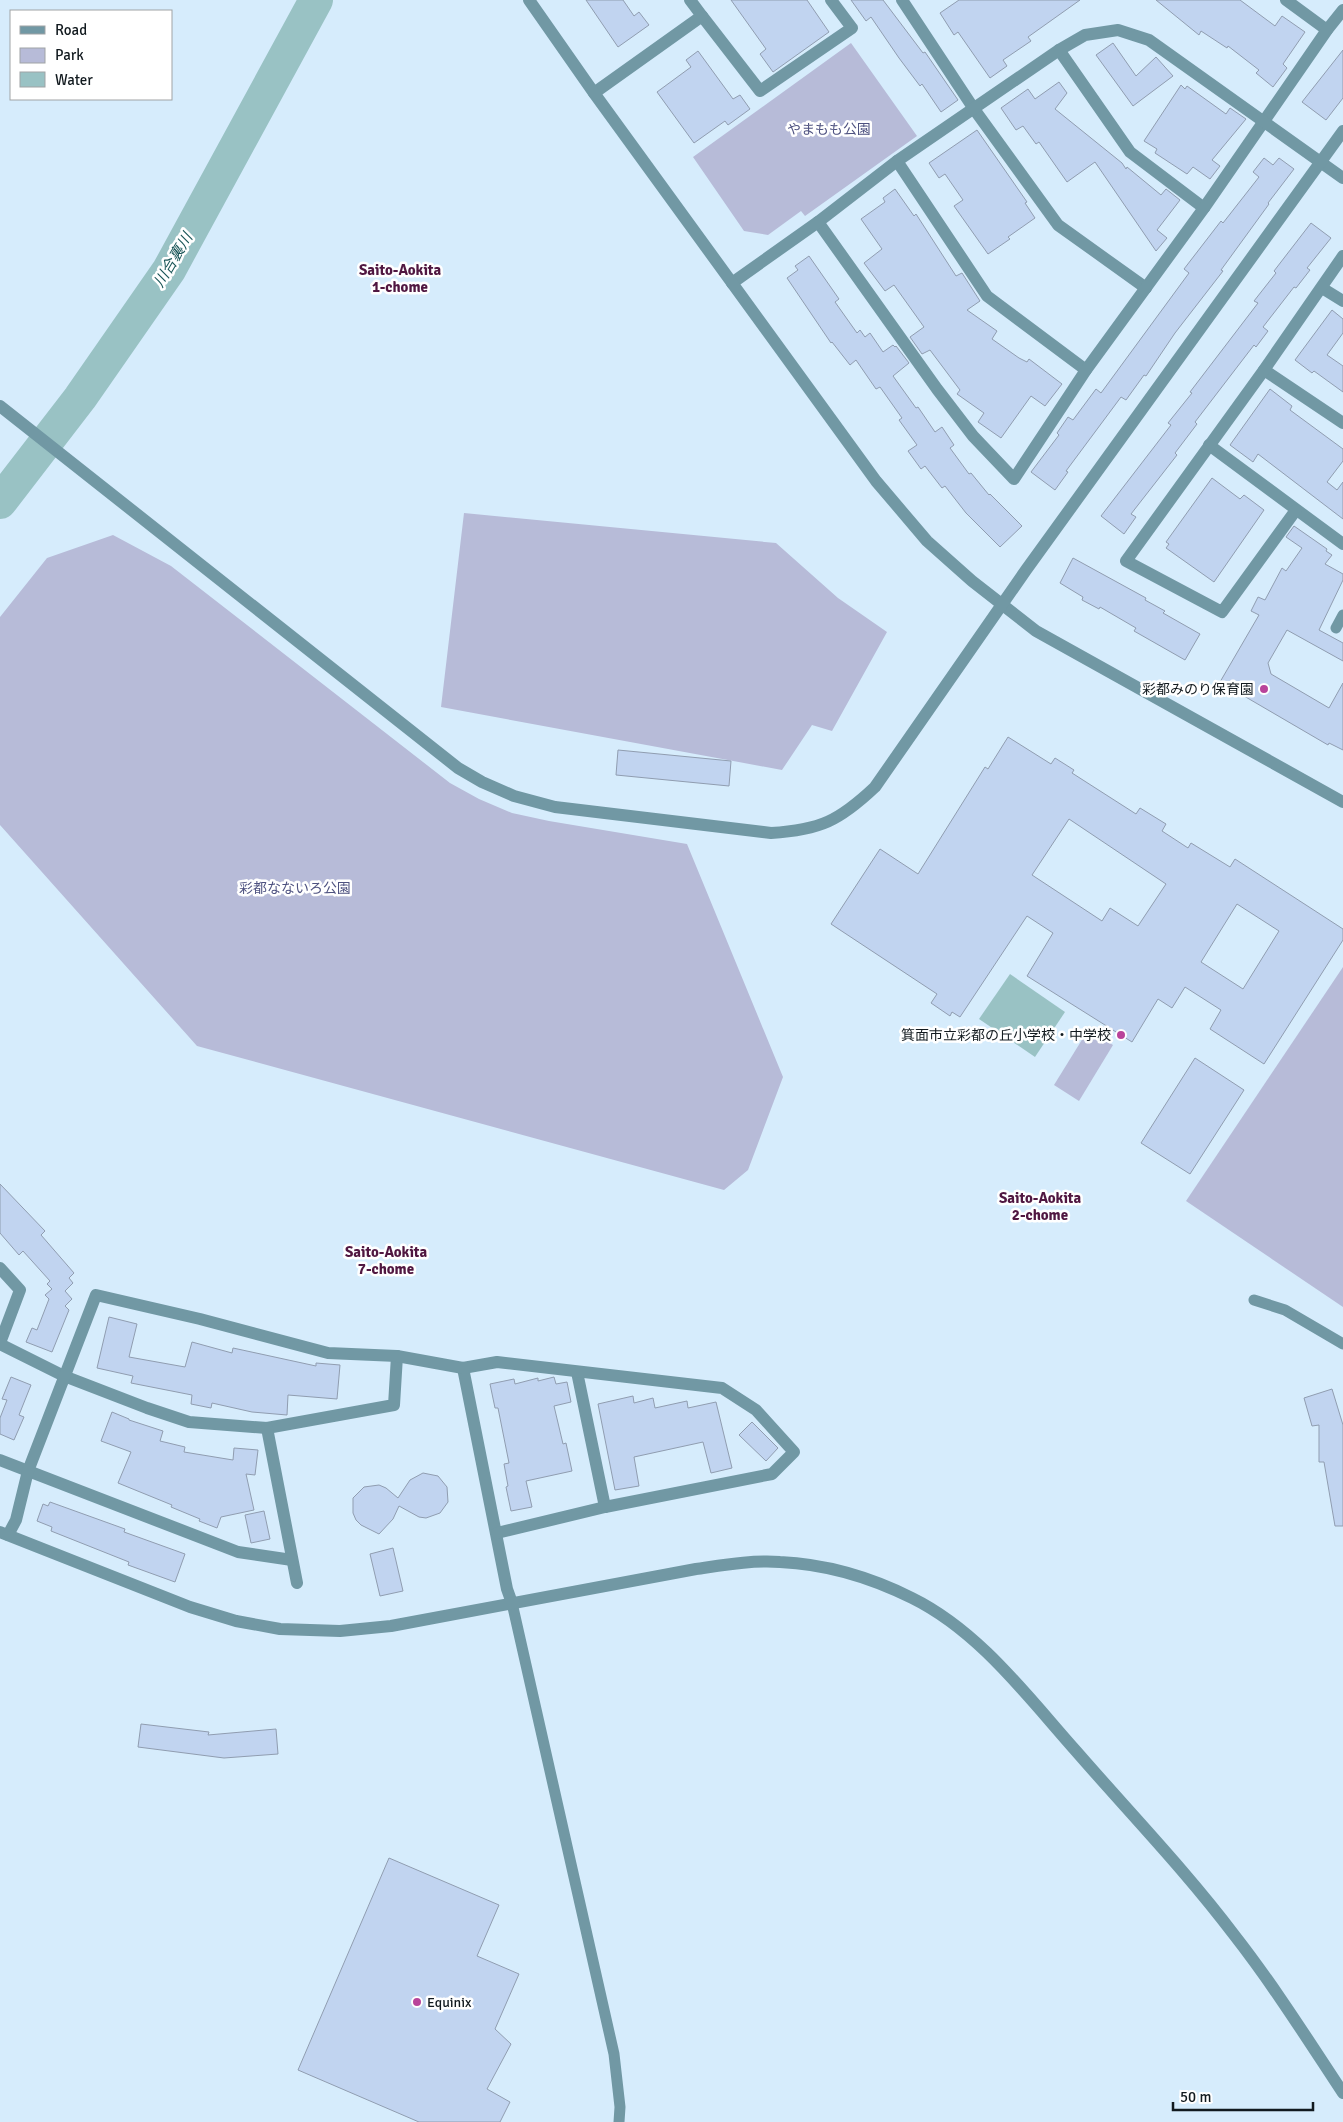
<svg xmlns="http://www.w3.org/2000/svg" width="1343" height="2122" font-family="Signika,'Noto Sans JP',sans-serif">
  <style>
    .green { fill: #b7bbd8 }
    .water { fill: #99c2c4 }
    .lines { fill: none; stroke-linecap: round; stroke-linejoin: round }
    .river { stroke: #99c2c4; stroke-width: 34 }
    .building { fill: #c1d4f0; stroke: #909db0; fill-rule: evenodd }
    .service { stroke: #7198a4; stroke-width: 11 }
    .minor { stroke: #7198a4; stroke-width: 12 }
    .tertiary { stroke: #7198a4; stroke-width: 12 }
    .poi-dot { fill: #b9439a; stroke: #fff; stroke-width: 2 }
    .labels { text-anchor: middle; stroke-width: 5; stroke-linejoin: round; paint-order: stroke }
    .park-label { font-size: 14px; fill: #4e5280; stroke: #fff }
    .poi-label { font-size: 14px; fill: #121a1f; stroke: #fff; text-anchor: end }
    .water-label { font-size: 15px; font-style: italic; fill: #185456; stroke: #fff }
    .neighbourhood-label { font-size: 15px; font-weight: bold; fill: #501741; stroke: #fff }
  </style>
  <rect width="100%" height="100%" fill="#d6ecfc"/>
  <g class="green">
    <path d="M851,43L917,136L805,216L801,211L768,235L744,231L693,157Z"/>
    <path d="M464,513L776,543L838,598L887,632L832,731L812,725L782,770L441,707Z"/>
    <path d="M113,535L171,566L450,783L479,799L512,813L549,821L687,844L783,1077L748,1170L724,1190L197,1046L0,825V617L47,558Z"/>
    <path d="M1343,967V1307L1186,1201Z"/>
    <path d="M1088,1030L1113,1045L1079,1101L1054,1085Z"/>
  </g>
  <path class="water" d="M1010,974L1065,1012L1035,1057L979,1019Z"/>
  <g class="lines">
    <path class="river" d="M0,502L80,398L169,270L316,0"/>
  </g>
  <g class="building">
    <path d="M586,0H623L634,16L639,12L649,25L618,47Z"/>
    <path d="M731,0H807L829,32L773,72L760,54L766,49Z"/>
    <path d="M851,0H883L923,53L925,52L958,100L941,112L922,84L920,86L899,58L871,17L866,21Z"/>
    <path d="M959,0H1080L1028,37L1031,41L1003,60L1007,66L990,78L958,32L954,35L940,13Z"/>
    <path d="M1156,0H1240L1275,26L1282,16L1305,32L1283,64L1287,68L1273,87L1256,73L1259,70L1228,46L1227,48L1201,31L1199,35Z"/>
    <path d="M1113,43L1136,76L1156,57L1173,76L1133,106L1096,55Z"/>
    <path d="M1343,50V98L1326,120L1302,102Z"/>
    <path d="M698,51L733,99L740,95L750,109L728,125L725,121L694,143L657,92L691,67L686,60Z"/>
    <path d="M1059,82L1067,93L1055,109L1122,163L1126,169L1127,167L1161,195L1166,189L1180,200L1157,230L1167,238L1156,251L1095,162L1067,182L1039,142L1036,144L1023,126L1016,130L1001,108L1028,89L1035,99Z"/>
    <path d="M1181,85L1185,89L1187,86L1226,114L1230,108L1246,119L1212,160L1220,166L1210,179L1193,167L1187,174L1155,153L1157,149L1144,141Z"/>
    <path d="M977,130L1027,202L1025,203L1035,218L1008,237L1010,239L988,254L954,206L963,200L945,174L939,178L929,163Z"/>
    <path d="M1264,158L1273,165L1279,158L1294,169L1268,203L1269,204L1221,270L1223,271L1175,333L1146,376L1144,375L1126,400L1121,397L1066,471L1068,472L1055,490L1031,472L1059,435L1057,433L1068,417L1073,420L1096,389L1101,393L1189,273L1184,269L1221,221L1223,223L1259,177L1253,172Z"/>
    <path d="M895,189L914,216L916,214L956,276L962,273L980,301L967,310L997,331L992,339L1019,358L1027,362L1029,359L1062,384L1045,406L1031,396L1001,438L978,422L984,413L957,394L960,390L930,350L922,354L910,337L924,327L894,285L885,291L864,263L882,249L861,219L885,202L883,198Z"/>
    <path d="M1311,223L1331,238L1307,268L1310,270L1296,288L1294,287L1263,327L1268,331L1256,347L1254,345L1195,422L1197,424L1175,453L1177,455L1131,514L1136,517L1124,534L1101,516L1171,425L1168,423L1192,393L1190,392L1258,303L1254,301L1276,273L1274,271Z"/>
    <path d="M809,256L839,299L835,302L857,333L860,330L865,337L870,333L883,352L893,345L895,347L896,346L909,363L893,376L916,408L918,407L935,432L942,427L954,445L950,448L969,474L971,473L989,495L990,494L1022,526L1000,547L966,513L945,486L942,488L925,466L921,469L908,451L917,445L899,420L902,418L880,387L876,389L856,360L850,365L832,342L831,343L787,278L798,270L795,266Z"/>
    <path d="M1332,310L1343,319V333L1327,355L1343,366V392L1314,371L1312,373L1295,360Z"/>
    <path d="M1270,389L1292,406L1290,410L1343,449V461L1327,482L1337,490L1343,482V519L1258,454L1253,462L1230,445Z"/>
    <path d="M1212,478L1240,499L1244,495L1264,510L1214,582L1166,548L1169,544L1166,542Z"/>
    <path d="M1294,526L1327,549L1326,551L1332,555L1325,564L1343,574V580L1319,630L1343,643V661L1287,630L1268,663L1271,674L1329,708L1343,683V750L1329,743L1328,745L1220,682L1259,615L1251,611L1258,597L1265,600L1282,568L1286,571L1302,548L1286,537Z"/>
    <path d="M1073,558L1146,598L1145,600L1165,611L1163,613L1200,634L1185,660L1134,631L1136,628L1100,607L1099,609L1082,600L1083,597L1060,583Z"/>
    <path d="M1008,737L1051,764L1055,758L1074,770L1072,773L1136,814L1140,808L1166,824L1162,831L1188,848L1191,843L1230,867L1235,859L1343,929V940L1264,1064L1210,1029L1221,1010L1185,987L1172,1008L1158,999L1132,1042L1027,976L1053,933L1027,916L960,1017L952,1012L950,1016L931,1003L937,994L831,924L880,849L918,874L985,767L988,769ZM1069,819L1166,884L1138,926L1110,908L1102,921L1032,875ZM1237,904L1279,931L1243,989L1201,962Z"/>
    <path d="M618,750L731,761L729,786L616,775Z"/>
    <path d="M1195,1058L1244,1090L1190,1174L1141,1143Z"/>
    <path d="M0,1184L45,1231L41,1235L74,1273L69,1278L73,1283L65,1291L72,1299L65,1306L69,1310L52,1352L26,1342L32,1328L37,1330L49,1299L45,1295L52,1289L47,1284L50,1281L23,1251L19,1255L0,1233Z"/>
    <path d="M109,1317L137,1324L129,1357L185,1367L192,1342L232,1353L233,1348L316,1366V1363L340,1365L337,1399L288,1395L287,1415L252,1412L212,1403L211,1408L191,1404L192,1395L131,1383L133,1376L97,1368Z"/>
    <path d="M11,1377L31,1385L19,1415L24,1417L14,1440L0,1434V1418L7,1400L2,1399Z"/>
    <path d="M554,1377L556,1384L567,1382L571,1402L554,1406L563,1444L566,1443L572,1471L526,1481L532,1507L511,1511L506,1487L508,1486L504,1464L509,1463L498,1408H495L490,1384L514,1379L515,1384L538,1378V1381Z"/>
    <path d="M1332,1389L1343,1425V1526H1335L1324,1462H1319V1425L1312,1426L1304,1398Z"/>
    <path d="M633,1396L634,1403L653,1398L655,1408L687,1401L688,1408L716,1402L732,1468L711,1473L703,1442L634,1457L639,1486L615,1490L598,1404Z"/>
    <path d="M112,1412L129,1419V1420L163,1431L160,1441L185,1447L184,1452L233,1460L234,1448L258,1450L255,1475L246,1474L254,1510L221,1517L217,1528L199,1521L200,1519L171,1507L172,1505L118,1483L131,1452L101,1441Z"/>
    <path d="M752,1422L778,1448L766,1461L739,1435Z"/>
    <path d="M423,1473L438,1476L447,1487L448,1502L440,1513L426,1518L419,1517L399,1506L393,1519L379,1534L361,1525L356,1520L353,1513V1498L364,1487L379,1485L386,1488L398,1498L410,1480Z"/>
    <path d="M50,1502L125,1529L124,1532L185,1554L175,1582L128,1565L129,1562L51,1531L52,1527L37,1521L43,1504L48,1506Z"/>
    <path d="M264,1511L270,1539L251,1543L245,1515Z"/>
    <path d="M393,1548L403,1591L380,1596L370,1554Z"/>
    <path d="M141,1724L209,1732L208,1735L276,1729L278,1754L224,1758L138,1747Z"/>
    <path d="M389,1858L499,1905L477,1956L519,1974L495,2029L511,2044L487,2089L510,2102L500,2122H419L298,2070Z"/>
  </g>
  <g class="lines">
    <g class="service">
      <path d="M1336,628L1343,615"/>
      <path d="M1254,1300L1285,1310L1343,1344"/>
      <path d="M512,1603L614,2054L620,2107L619,2122"/>
    </g>
    <g class="minor">
      <path d="M902,0L974,109L1058,225L1146,288"/>
      <path d="M1286,0L1327,30"/>
      <path d="M702,16L760,91L852,28L831,0"/>
      <path d="M1059,50L1130,152L1204,208"/>
      <path d="M594,93L702,16L690,0"/>
      <path d="M897,161L987,296L1086,370"/>
      <path d="M818,222L937,389L973,436L1014,479L1086,370L1204,208L1327,30L1343,10"/>
      <path d="M732,283L818,222L897,161L1059,50L1085,35L1118,30L1149,40L1343,178"/>
      <path d="M1322,288L1343,301"/>
      <path d="M1264,370L1343,423"/>
      <path d="M1209,445L1343,544"/>
      <path d="M1296,510L1222,612L1126,561L1264,370L1343,256"/>
      <path d="M0,1268L20,1290L0,1343"/>
      <path d="M0,1344L64,1376L147,1408L189,1422L267,1428L394,1405L397,1356"/>
      <path d="M463,1368L507,1589L512,1603"/>
      <path d="M577,1372L605,1507"/>
      <path d="M267,1428L297,1583"/>
      <path d="M0,1460L238,1552L292,1560"/>
      <path d="M8,1535L16,1520L28,1471L96,1295L200,1319L328,1353L397,1356L463,1368L497,1362L722,1388L756,1410L794,1452L772,1474L605,1507L497,1533"/>
    </g>
    <g class="tertiary">
      <path d="M529,0L594,93L876,481L927,541L972,581L1036,631L1343,802"/>
      <path d="M0,406L458,768L482,782L514,796L555,807L771,833C820,830 839,821 875,787L1026,570L1343,131"/>
      <path d="M0,1532L190,1607L236,1621L280,1629L340,1631L391,1626L696,1569C724,1565 752,1560 780,1562C825,1564 872,1578 912,1598C979,1631 1027,1696 1076,1751C1129,1812 1186,1871 1235,1936C1274,1986 1308,2040 1343,2093"/>
    </g>
  </g>
  <g class="poi-dot">
    <circle cx="1264" cy="689" r="5"/>
    <circle cx="1121" cy="1035" r="5"/>
    <circle cx="417" cy="2002" r="5"/>
  </g>
  <g class="labels">
    <g class="park-label">
      <text x="829" y="134">やまもも公園</text>
      <text x="295" y="893">彩都なないろ公園</text>
    </g>
    <g class="poi-label">
      <text x="1254" y="694">彩都みのり保育園</text>
      <text x="1111" y="1040">箕面市立彩都の丘小学校・中学校</text>
      <text x="427" y="2007" text-anchor="start">Equinix</text>
    </g>
    <g class="water-label">
      <text transform="translate(173 260) rotate(-59)" y="5">川合裏川</text>
    </g>
    <g class="neighbourhood-label">
      <text x="400" y="275">Saito-Aokita<tspan x="400" dy="17">1-chome</tspan></text>
      <text x="1040" y="1203">Saito-Aokita<tspan x="1040" dy="17">2-chome</tspan></text>
      <text x="386" y="1257">Saito-Aokita<tspan x="386" dy="17">7-chome</tspan></text>
    </g>
  </g>
  <rect x="10" y="10" width="162" height="90" fill="#ffffff" stroke="#a0a3a5"/>
  <rect x="20" y="26" width="25" height="8" fill="#7198a4" stroke="#a0a3a5"/>
  <text x="55" y="35" font-size="15" fill="#121a1f">Road</text>
  <rect x="20" y="48" width="25" height="15" fill="#b7bbd8" stroke="#a0a3a5"/>
  <text x="55" y="60" font-size="15" fill="#121a1f">Park</text>
  <rect x="20" y="72" width="25" height="15" fill="#99c2c4" stroke="#a0a3a5"/>
  <text x="55" y="85" font-size="15" fill="#121a1f">Water</text>
  <path d="M1173 2102v8h140v-8" fill="none" stroke="#121a1f" stroke-width="2.5"/>
  <text x="1180" y="2102" font-size="15" fill="#121a1f" stroke="#ffffff" stroke-width="4" paint-order="stroke">50 m</text>
</svg>
